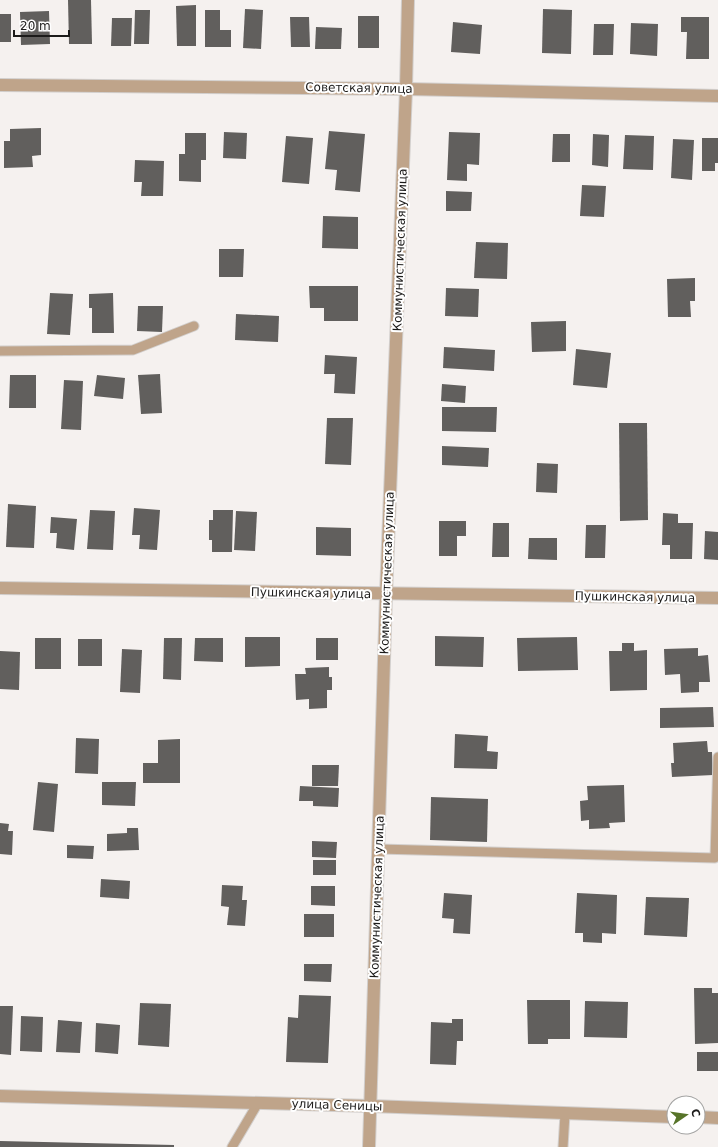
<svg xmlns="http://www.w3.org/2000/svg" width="718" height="1147" font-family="'DejaVu Sans',sans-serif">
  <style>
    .building { fill: #615f5d }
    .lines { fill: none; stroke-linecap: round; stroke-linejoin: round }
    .service-casing { stroke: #d2cfcd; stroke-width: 11 }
    .minor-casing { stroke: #d2cfcd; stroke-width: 14 }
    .tertiary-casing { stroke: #d2cfcd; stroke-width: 14 }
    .service { stroke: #bfa48a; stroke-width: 9 }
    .minor { stroke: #bfa48a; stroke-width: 12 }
    .tertiary { stroke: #bfa48a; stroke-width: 12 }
    .labels { text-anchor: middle; stroke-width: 4; stroke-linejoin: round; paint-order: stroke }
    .street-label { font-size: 12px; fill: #1c1b1a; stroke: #fff }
  </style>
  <rect width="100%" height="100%" fill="#f5f1ef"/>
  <g class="building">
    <path d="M68,0H91L92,44H69Z"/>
    <path d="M196,5V46H177L176,6Z"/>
    <path d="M245,9L263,10L261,49L243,48Z"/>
    <path d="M543,9L572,10L571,54L542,53Z"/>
    <path d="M135,10H150L149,44H134Z"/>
    <path d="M205,10H220V30H231V47H205Z"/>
    <path d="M49,11L50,44L21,45L20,12Z"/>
    <rect x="0" y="14" width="11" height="28"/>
    <rect x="358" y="16" width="21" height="32"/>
    <path d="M290,17H309L310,47H291Z"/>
    <path d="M681,17H709V59H686L687,32H681Z"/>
    <path d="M112,18H132L131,46H111Z"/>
    <path d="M453,22L482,25L480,54L451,52Z"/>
    <path d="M631,23L658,24L657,56L630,54Z"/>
    <path d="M594,24H614L613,55H593Z"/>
    <path d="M316,27L342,28L341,49H315Z"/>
    <path d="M41,128V155L32,156L33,167L4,168V141H10V129Z"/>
    <path d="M329,131L365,134L360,192L335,190L337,170L325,169Z"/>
    <path d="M224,132L247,133L246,159L223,158Z"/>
    <path d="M449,132L480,133L479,165L467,164V181L447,180Z"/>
    <path d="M185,133H206V160H201V182L179,181V154H185Z"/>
    <path d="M553,134H570V162H552Z"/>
    <path d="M593,134L609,135L608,167L592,165Z"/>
    <path d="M625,135L654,136L653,170L623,169Z"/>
    <path d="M286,136L313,138L309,184L282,182Z"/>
    <path d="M702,138H718V163H715V171H702Z"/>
    <path d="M673,139L694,140L692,180L671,178Z"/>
    <path d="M135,160L164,161L163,196H141L142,182H134Z"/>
    <path d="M582,185L606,186L604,217L580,216Z"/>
    <path d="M446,191L472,192L471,211H446Z"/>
    <path d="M323,216L358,217V249L322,248Z"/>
    <path d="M476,242L508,243L507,279L474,278Z"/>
    <path d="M219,249H244L243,277H219Z"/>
    <path d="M695,278V301H690L691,317H668L667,279Z"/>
    <path d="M309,286H358V321H324V308H310Z"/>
    <path d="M446,288L479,289L478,317L445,316Z"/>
    <path d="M50,293L73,294L70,335L47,334Z"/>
    <path d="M113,293L114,333H92V308H89V294Z"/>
    <path d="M138,306H163L162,332L137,331Z"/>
    <path d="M236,314L279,316L278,342L235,340Z"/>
    <path d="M566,321V351L532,352L531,322Z"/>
    <path d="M444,347L495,350L494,371L443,368Z"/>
    <path d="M576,349L611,353L607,388L573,385Z"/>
    <path d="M325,355L357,357L355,394L334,393L335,374H324Z"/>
    <path d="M160,374L162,413L141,414L138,375Z"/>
    <path d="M10,375H36V408H9Z"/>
    <path d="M97,375L125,378L123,399L94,396Z"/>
    <path d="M64,380L83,381L81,430L61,429Z"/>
    <path d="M442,384L466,386L465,403L441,401Z"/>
    <path d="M442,407H497L496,432L442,431Z"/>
    <path d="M327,418H353L351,465L325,464Z"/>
    <path d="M619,423H647L648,520L620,521Z"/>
    <path d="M442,446L489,448L488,467L442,465Z"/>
    <path d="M537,463L558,464L557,493L536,492Z"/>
    <path d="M8,504L36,506L34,548L6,547Z"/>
    <path d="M134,508L160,510L157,550L139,549L140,535H132Z"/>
    <path d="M90,510L115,511L113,550L87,549Z"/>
    <path d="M213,510H233L232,552H212V540H209V520H213Z"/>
    <path d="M236,511L257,512L255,551L234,550Z"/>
    <path d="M663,513L678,514V523H693L692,559H670V545H662Z"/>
    <path d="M51,517L77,519L74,550L56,548L57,533H50Z"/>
    <path d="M439,521H466V536H457V556H439Z"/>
    <path d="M493,523H509V557H492Z"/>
    <path d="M586,525H606L605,558H585Z"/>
    <path d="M316,527L351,528V556L316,555Z"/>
    <path d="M705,531L718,532V560L704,559Z"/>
    <path d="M529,538H557V560L528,559Z"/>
    <path d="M435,636L484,637L483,667L435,666Z"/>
    <path d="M245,637H280V666L245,667Z"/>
    <path d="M577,637L578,670L518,671L517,638Z"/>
    <rect x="35" y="638" width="26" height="31"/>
    <path d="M164,638H182L181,680L163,679Z"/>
    <path d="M195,638H223V662L194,661Z"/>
    <rect x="316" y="638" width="22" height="22"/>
    <rect x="78" y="639" width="24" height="27"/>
    <path d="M622,643H634V651L647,650V690L610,691L609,651H622Z"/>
    <path d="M698,648V656L708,655L710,682H699V692L681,693L680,674L665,675L664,649Z"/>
    <path d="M122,649L142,650L140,693L120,692Z"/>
    <path d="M0,651L20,652L19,690L0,689Z"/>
    <path d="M329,667V677H332V690H327V708L309,709V699L296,700L295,674H306L305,668Z"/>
    <path d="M713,707L714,727L660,728V708Z"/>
    <path d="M455,734L488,736L487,751L498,752L497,769L454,768Z"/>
    <path d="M76,738L99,739L98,774L75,773Z"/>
    <path d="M180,739V783H143V763H158V740Z"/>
    <path d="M707,741L708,752H712L713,775L672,777L671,763H674L673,743Z"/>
    <path d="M312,765H339L338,786H312Z"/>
    <path d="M38,782L58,784L54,832L33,830Z"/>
    <path d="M102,782H136L135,806L102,805Z"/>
    <path d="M624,785L625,822L609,823L610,828L589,829V820L581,821L580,801L588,800L587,786Z"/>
    <path d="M300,786L339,788L338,807L313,806V801H299Z"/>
    <path d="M431,797L488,799L487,842L430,840Z"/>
    <path d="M0,823L9,824L8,831H13L12,855L0,854Z"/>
    <path d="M127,828H138L139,850L107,851V834L127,833Z"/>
    <path d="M312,841L337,842L336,858L312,857Z"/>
    <path d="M67,845L94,846L93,859L67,858Z"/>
    <rect x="313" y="860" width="23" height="15"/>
    <path d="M101,879L130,881L129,899L100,897Z"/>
    <path d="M222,885L243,886L242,900H247L245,926L227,925L229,907L221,906Z"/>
    <path d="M311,886H335V906L311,905Z"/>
    <path d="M444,893L472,895L470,934L453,933L454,919L442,918Z"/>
    <path d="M577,893L617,895L616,934L602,933V943L583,942V933H575Z"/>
    <path d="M646,897L689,898L687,937L644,935Z"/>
    <rect x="304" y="914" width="30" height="23"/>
    <path d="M304,964H332L331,982L304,981Z"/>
    <path d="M694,988H712V993H718V1043L695,1044Z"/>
    <path d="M299,995L331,996L328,1063L286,1062L288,1017L298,1018Z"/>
    <path d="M527,1000H570V1039H548V1044H528Z"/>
    <path d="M585,1001L628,1002L627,1038L584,1037Z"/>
    <path d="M140,1003L171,1004L169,1047L138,1045Z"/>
    <path d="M0,1006H13L11,1055L0,1054Z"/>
    <path d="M21,1016L43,1017L42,1052L20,1051Z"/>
    <path d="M452,1019H463V1041H457L456,1065L430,1064L431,1022L452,1023Z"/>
    <path d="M58,1020L82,1022L80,1053L56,1052Z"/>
    <path d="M96,1023L120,1025L118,1054L95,1052Z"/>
    <rect x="697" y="1052" width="21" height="19"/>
    <path d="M0,1141L174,1145V1147H0Z"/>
  </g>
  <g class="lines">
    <defs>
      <g id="service">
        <path d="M0,351L133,350L194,326"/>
        <path d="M379,849L715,858L718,757"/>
        <path d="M232,1147L258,1103"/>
        <path d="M563,1147L565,1114"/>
      </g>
      <g id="minor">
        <path d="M0,588L718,598"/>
        <path d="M0,1096L370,1106L674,1117"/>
        <path d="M698,1117L718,1118"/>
      </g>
      <g id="tertiary">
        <path d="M0,85L406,89L718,96"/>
        <path d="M369,1147L386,595L406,89L408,0"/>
      </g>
    </defs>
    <use href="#service" class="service-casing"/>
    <use href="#minor" class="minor-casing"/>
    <use href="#tertiary" class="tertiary-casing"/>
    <use href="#service" class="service"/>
    <use href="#minor" class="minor"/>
    <use href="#tertiary" class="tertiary"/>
  </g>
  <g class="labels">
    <g class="street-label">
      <text transform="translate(359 88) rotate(1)" y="4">Советская улица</text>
      <text transform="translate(400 250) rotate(-88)" y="4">Коммунистическая улица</text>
      <text transform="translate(387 573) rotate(-88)" y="4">Коммунистическая улица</text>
      <text transform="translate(311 593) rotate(1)" y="4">Пушкинская улица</text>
      <text transform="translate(635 597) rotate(1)" y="4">Пушкинская улица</text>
      <text transform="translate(377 897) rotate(-88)" y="4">Коммунистическая улица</text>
      <text transform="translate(337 1105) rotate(2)" y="4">улица Сеницы</text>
    </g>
  </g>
  <g transform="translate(686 1115) rotate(77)"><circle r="19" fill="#ffffff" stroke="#a4a4a3"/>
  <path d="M0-3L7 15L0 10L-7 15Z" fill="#577429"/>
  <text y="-6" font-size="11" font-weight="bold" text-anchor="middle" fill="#1c1b1a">С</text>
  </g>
  <path d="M14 30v6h55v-6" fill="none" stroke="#1c1b1a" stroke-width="2"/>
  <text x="20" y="30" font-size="12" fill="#1c1b1a" stroke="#ffffff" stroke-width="3" paint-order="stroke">20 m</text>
</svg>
